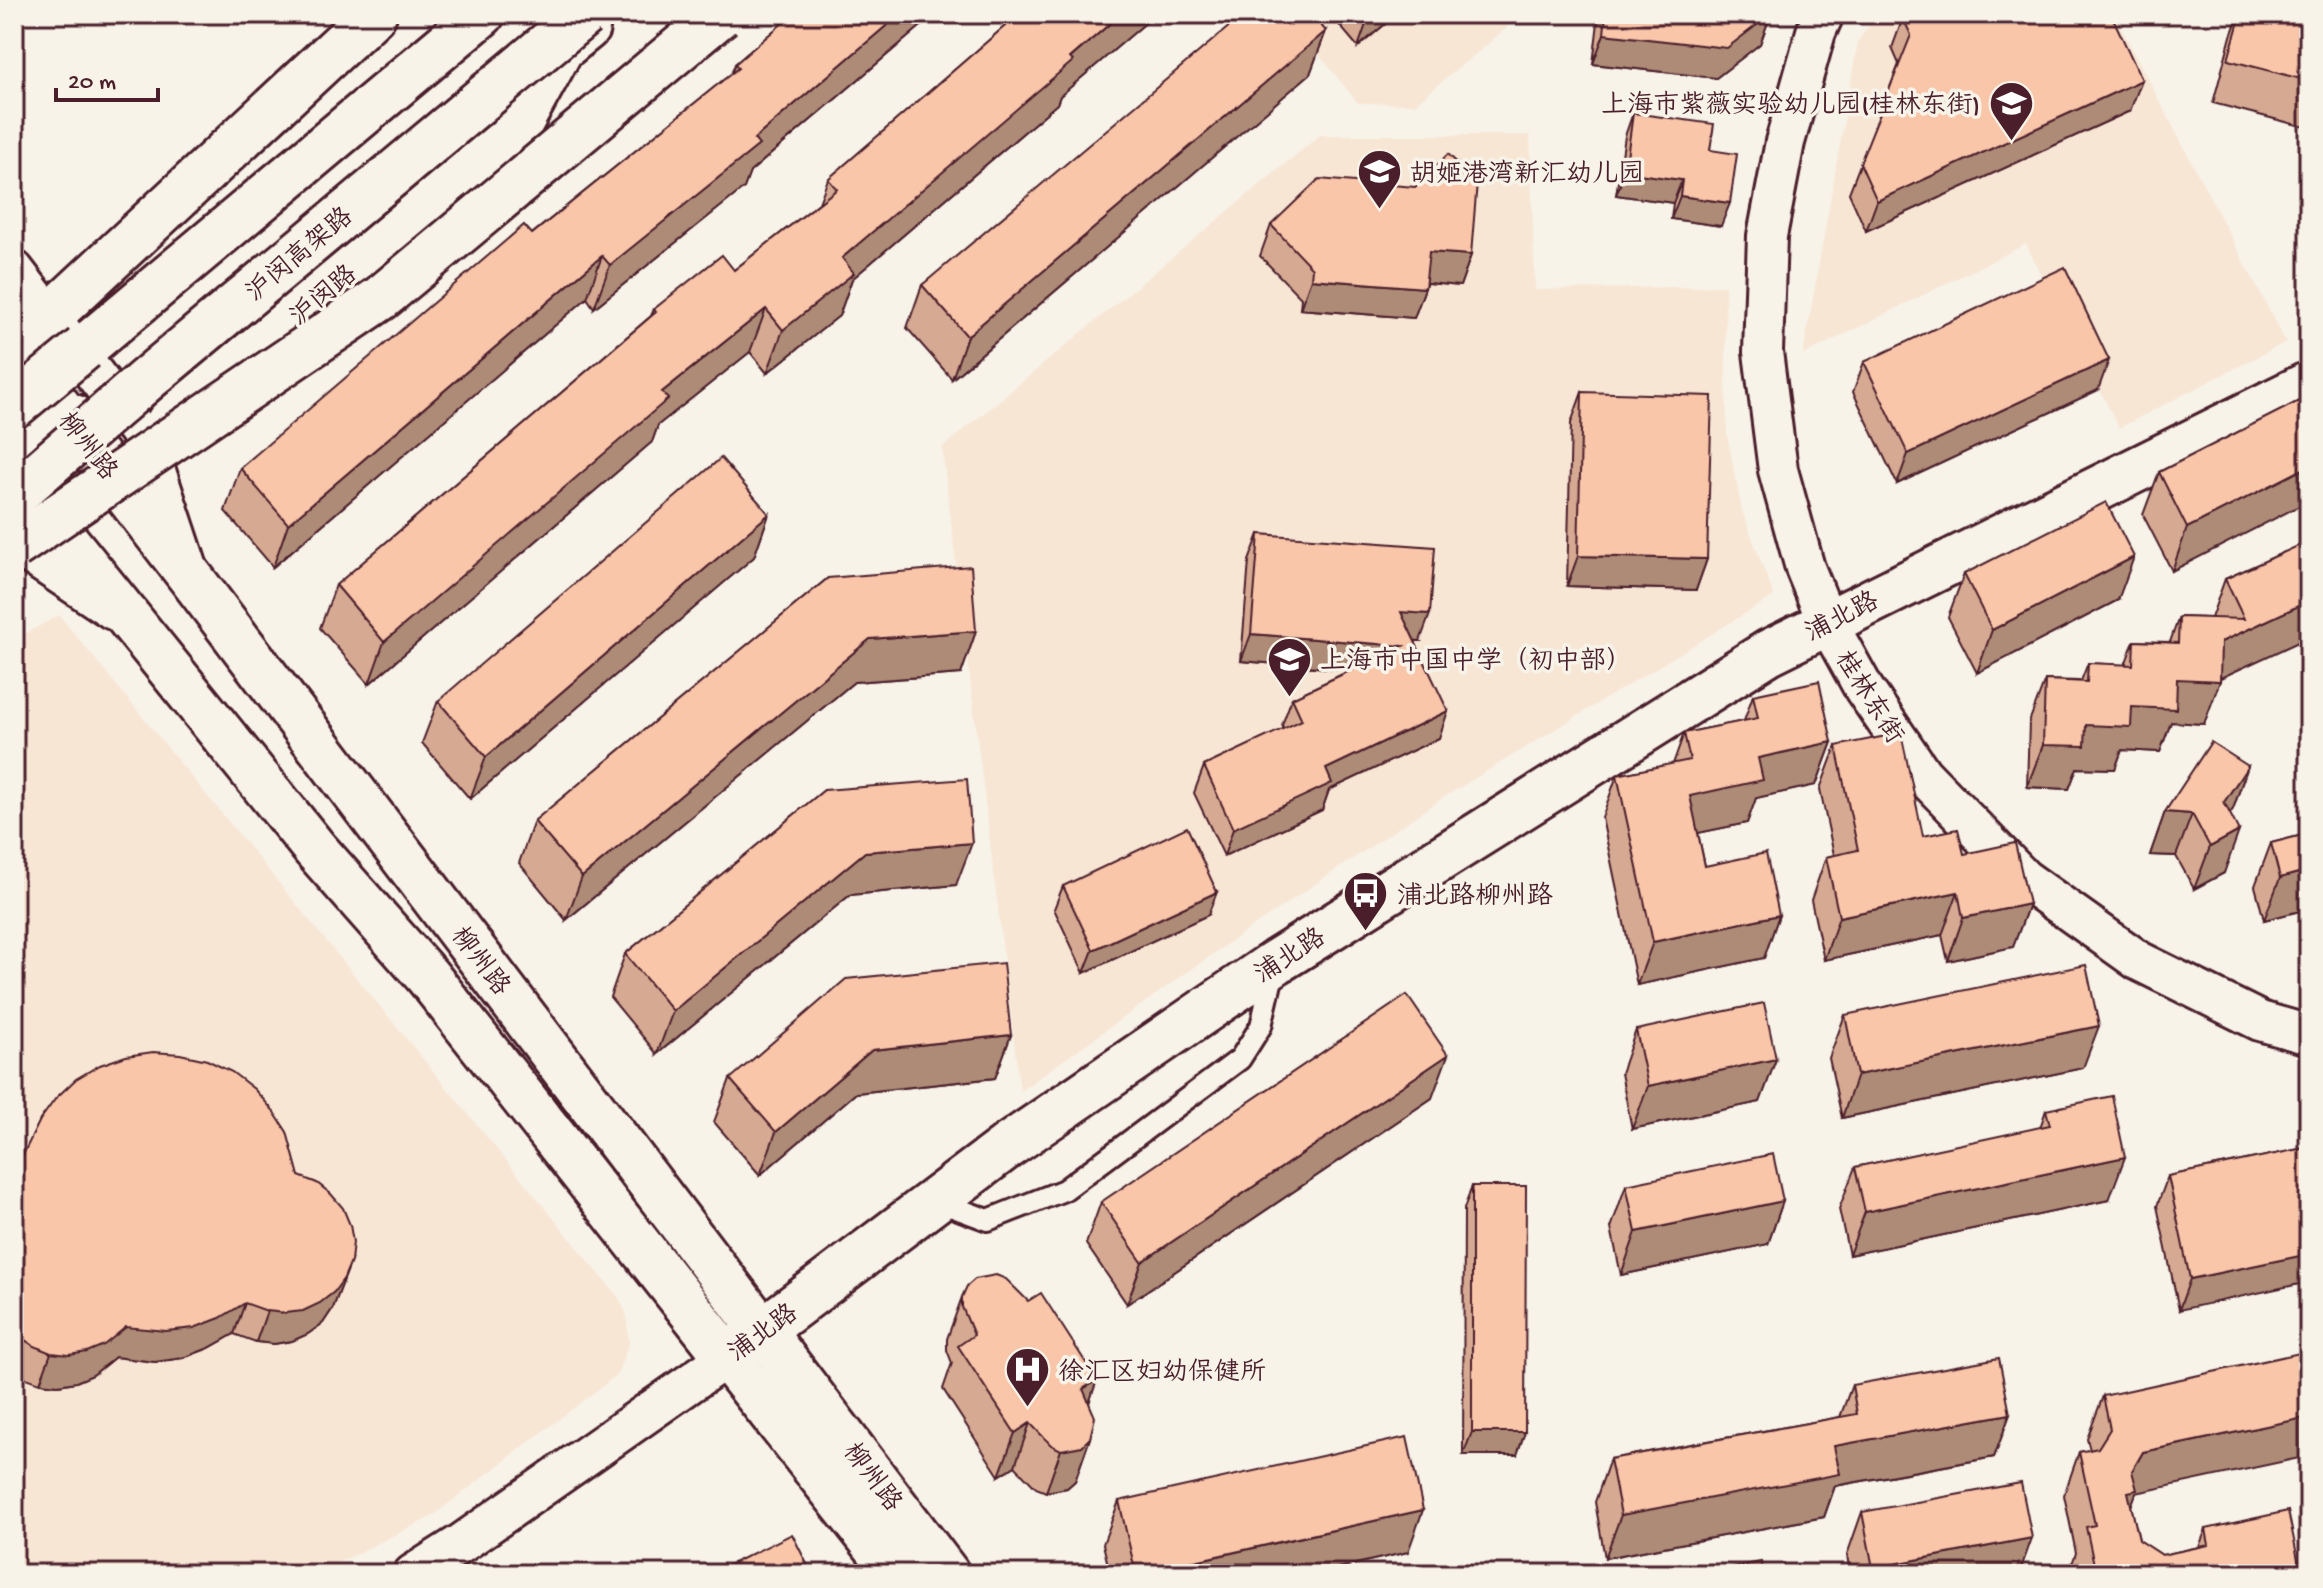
<svg xmlns="http://www.w3.org/2000/svg" width="2323" height="1588" font-family="'Gochi Hand','LXGW WenKai TC',sans-serif">
  <style>
    .built { fill: #f8e6d5 }
    .lines { fill: none; stroke-linecap: round; stroke-linejoin: round }
    .lane-casing { stroke: #4a1f2b; stroke-width: 26 }
    .street-casing { stroke: #4a1f2b; stroke-width: 44 }
    .secondary-casing { stroke: #4a1f2b; stroke-width: 50 }
    .primary-casing { stroke: #4a1f2b; stroke-width: 50 }
    .highway-casing { stroke: #4a1f2b; stroke-width: 50 }
    .lane { stroke: #f7f3e8; stroke-width: 20 }
    .street { stroke: #f7f3e8; stroke-width: 38 }
    .secondary { stroke: #f7f3e8; stroke-width: 44 }
    .primary { stroke: #f7f3e8; stroke-width: 44 }
    .highway { stroke: #f7f3e8; stroke-width: 44 }
    .secondary-bridge-casing { stroke: #4a1f2b; stroke-width: 50; stroke-linecap: butt }
    .highway-bridge-casing { stroke: #4a1f2b; stroke-width: 50; stroke-linecap: butt }
    .secondary-bridge { stroke: #f7f3e8; stroke-width: 44 }
    .highway-bridge { stroke: #f7f3e8; stroke-width: 44 }
    .wall { fill: #d6aa92; stroke: #4a1f2b; stroke-width: 2 }
    .shaded-wall { fill: #ae8b77; stroke: #4a1f2b; stroke-width: 2 }
    .building { fill: #f9c6aa; stroke: #4a1f2b; stroke-width: 2 }
    .labels { text-anchor: middle; stroke-width: 7; stroke-linejoin: round; paint-order: stroke }
    .poi-label { font-size: 26px; fill: #4a1f2b; stroke: #f7f3e8; text-anchor: start }
    .street-label { font-size: 26px; fill: #4a1f2b; stroke: #f7f3e8 }
  </style>
  <rect width="100%" height="100%" fill="#f7f3e8"/>
  <filter id="ink" filterUnits="userSpaceOnUse"><feTurbulence type="fractalNoise" baseFrequency=".0125" numOctaves="2"/><feDisplacementMap in="SourceGraphic" scale="16" xChannelSelector="R" yChannelSelector="G"/><feConvolveMatrix kernelMatrix="1 2 1 2 8 2 1 2 1" color-interpolation-filters="sRGB"/></filter>
  <g filter="url(#ink)">
    <g class="built">
      <path d="M1286,14H1508L1507,28L1415,104L1358,103Z"/>
      <path d="M1877,14H2114L2286,342L2119,428L2026,244L1803,355L1858,41Z"/>
      <path d="M1320,135H1530L1535,290L1725,286L1727,434L1742,511L1774,596L1438,801L1230,942L1020,1091L942,448Z"/>
      <path d="M59,615L619,1298L626,1313L629,1343L617,1375L431,1517L342,1561L303,1574H14V640Z"/>
    </g>
    <g class="lines">
      <defs>
        <path id="lane" d="M937,1201L988,1220L1064,1190L1240,1059L1261,1026L1274,970"/>
        <g id="street">
          <path d="M1824,14L1816,32L1785,142L1767,236L1763,352L1778,470L1805,568L1827,622L1864,689L1922,774L2024,879L2139,961L2260,1021L2309,1035"/>
          <path d="M14,270L146,441L187,565"/>
          <path d="M14,540L19,547L113,610"/>
          <path d="M413,1574L462,1543L726,1358"/>
        </g>
        <g id="secondary">
          <path d="M14,349L192,579L947,1574"/>
          <path d="M27,492L315,849L428,977L898,1574"/>
          <path d="M726,1358L1006,1147L1276,962L1769,652L2309,384"/>
        </g>
        <g id="primary">
          <path d="M14,345L50,316L374,14"/>
          <path d="M169,422L515,133L561,49L587,28"/>
          <path d="M14,465L74,417"/>
        </g>
        <path id="highway" d="M84,348L482,14"/>
      </defs>
      <use href="#lane" class="lane-casing"/>
      <use href="#street" class="street-casing"/>
      <use href="#secondary" class="secondary-casing"/>
      <use href="#primary" class="primary-casing"/>
      <use href="#highway" class="highway-casing"/>
      <use href="#lane" class="lane"/>
      <use href="#street" class="street"/>
      <use href="#secondary" class="secondary"/>
      <use href="#primary" class="primary"/>
      <use href="#highway" class="highway"/>
      <defs>
        <path id="secondary-bridge" d="M14,546L381,298L721,14"/>
        <g id="highway-bridge">
          <path d="M14,406L84,348"/>
          <path d="M14,495L146,380L584,14"/>
        </g>
      </defs>
      <use href="#secondary-bridge" class="secondary-bridge-casing"/>
      <use href="#highway-bridge" class="highway-bridge-casing"/>
      <use href="#secondary-bridge" class="secondary-bridge"/>
      <use href="#highway-bridge" class="highway-bridge"/>
    </g>
    <g class="wall">
      <path d="M793,14H935L750,172L744,188L594,308L587,298L273,567L225,511L240,468L731,74L735,64Z"/>
      <path d="M1019,14H1156L1060,96L1057,104L852,279L839,316L767,373L750,352L658,425L652,442L369,684L320,628L336,585L651,316L654,309L734,270L819,203L828,179Z"/>
      <path d="M1330,14H1397L1358,47Z"/>
      <path d="M1599,14H1771L1760,44L1716,78L1593,64Z"/>
      <path d="M2239,14H2309V128L2213,103L2231,36Z"/>
      <path d="M1903,18L2130,111L1866,231L1849,193L1899,64L1892,48Z"/>
      <path d="M1326,31L1310,74L952,379L907,328L922,285Z"/>
      <path d="M1633,113L1710,150L1721,226L1671,219L1673,203L1616,195L1625,136Z"/>
      <path d="M1271,225L1471,255L1460,286L1426,283L1425,288L1414,318L1300,309L1301,298L1260,256Z"/>
      <path d="M1864,362L2098,390L1897,484L1853,392Z"/>
      <path d="M1582,392L1707,559L1696,590L1567,586L1571,423Z"/>
      <path d="M2309,396L2172,571L2143,515L2159,472Z"/>
      <path d="M769,514L754,557L470,799L422,743L438,701Z"/>
      <path d="M1259,534L1420,641H1415L1439,738L1329,790L1322,810L1224,856L1194,793L1204,766L1284,729L1282,725L1292,698L1351,670L1241,661L1249,561Z"/>
      <path d="M2309,541L2220,678L2204,724L2171,722L2160,752L2122,750L2115,769L2077,768L2069,789L2027,787L2029,722L2045,680L2081,681L2088,663L2125,665L2134,641L2170,642L2179,617L2211,618L2225,579Z"/>
      <path d="M1964,574L2118,600L1977,673L1948,617Z"/>
      <path d="M828,578L976,631L961,674L854,682L566,920L519,863L534,821Z"/>
      <path d="M1753,695L1832,742L1816,785L1756,798L1747,823L1698,833L1705,866L1779,915L1764,958L1637,985L1602,818L1617,775L1673,764L1684,733L1744,721Z"/>
      <path d="M1836,746L1923,836L1964,854L2029,904L2013,947L1948,961L1942,935L1824,960L1811,900L1826,857L1834,855L1820,789Z"/>
      <path d="M2248,766L2233,809L2230,813L2224,873L2194,889L2176,856L2150,855L2165,812Z"/>
      <path d="M824,790L956,885L850,895L657,1054L610,997L625,954Z"/>
      <path d="M2309,817V922L2300,911L2264,920L2255,886L2271,843L2302,835Z"/>
      <path d="M1063,886L1208,915L1084,973L1054,909Z"/>
      <path d="M1845,1015L2083,1068L1842,1118L1829,1058Z"/>
      <path d="M1636,1030L1776,1059L1760,1102L1632,1129L1621,1073Z"/>
      <path d="M1011,1035L995,1078L856,1093L760,1175L714,1122L730,1079Z"/>
      <path d="M1432,1098L1127,1304L1086,1244L1101,1202Z"/>
      <path d="M2046,1110L2109,1200L1849,1255L1839,1209L1855,1167L2040,1128Z"/>
      <path d="M2309,1147L2179,1310L2157,1206L2168,1176Z"/>
      <path d="M14,1173L299,1176L351,1261L333,1308L323,1323L308,1334L292,1341L274,1344L256,1342L234,1334L209,1348L183,1358L155,1362L115,1357L93,1375L76,1382L58,1385L40,1383L23,1377L14,1370Z"/>
      <path d="M1626,1185L1783,1201L1768,1244L1621,1275L1611,1228Z"/>
      <path d="M1472,1186L1517,1455H1463L1464,1209Z"/>
      <path d="M962,1297L1097,1380L1089,1403L1090,1438L1075,1481L1067,1488L1046,1492L1036,1488L1015,1466L999,1476L943,1389L952,1363L947,1350V1339Z"/>
      <path d="M1852,1385L2010,1414L1994,1457L1835,1486L1824,1517L1605,1558L1595,1502L1610,1459L1840,1417Z"/>
      <path d="M2103,1396L2136,1493L2131,1506L2139,1540L2162,1555L2199,1547L2206,1529L2301,1574H2071L2070,1569L2076,1553L2064,1495L2079,1452L2090,1450L2087,1439Z"/>
      <path d="M1119,1501L1408,1552L1312,1574H1110L1103,1544Z"/>
      <path d="M1862,1512L2019,1574H1850L1847,1555Z"/>
    </g>
    <g class="shaded-wall">
      <path d="M900,14H935L750,172L744,188L594,308L610,265L754,139Z"/>
      <path d="M1121,14H1156L1060,96L1057,104L852,279L839,316L767,373L783,330L842,258Z"/>
      <path d="M1372,14H1397L1358,47L1369,16Z"/>
      <path d="M1771,14L1760,44L1716,78L1593,64L1604,34Z"/>
      <path d="M1326,31L1310,74L952,379L967,336Z"/>
      <path d="M2142,80L2130,111L1866,231L1877,201Z"/>
      <path d="M1625,172L1682,180L1673,203L1616,195Z"/>
      <path d="M1680,196L1730,203L1721,226L1671,219Z"/>
      <path d="M1429,252L1471,255L1460,286L1418,282Z"/>
      <path d="M602,256L587,298L273,567L288,524Z"/>
      <path d="M1311,279L1425,288L1414,318L1300,309Z"/>
      <path d="M766,309L750,352L658,425L652,442L369,684L384,642L662,392Z"/>
      <path d="M2109,360L2098,390L1897,484L1908,454Z"/>
      <path d="M2309,466V501L2172,571L2187,528Z"/>
      <path d="M769,514L754,557L470,799L486,757Z"/>
      <path d="M1578,556L1707,559L1696,590L1567,586Z"/>
      <path d="M2134,557L2118,600L1977,673L1992,630Z"/>
      <path d="M2309,601V637L2214,681H2220L2204,724L2171,722L2160,752L2122,750L2115,769L2077,768L2069,789L2027,787L2043,745L2086,725L2132,707L2177,679L2221,642Z"/>
      <path d="M1401,612L1430,614L1420,641L1391,639Z"/>
      <path d="M976,631L961,674L854,682L566,920L582,877L870,639Z"/>
      <path d="M1251,634L1403,646L1393,673L1241,661Z"/>
      <path d="M1448,711L1439,738L1329,790L1322,810L1224,856L1233,829L1326,769Z"/>
      <path d="M1832,742L1816,785L1756,798L1747,823L1674,838L1690,796L1758,758Z"/>
      <path d="M2248,766L2233,809L2209,845L2224,802Z"/>
      <path d="M2165,812L2192,814L2176,856L2150,855Z"/>
      <path d="M2239,831L2224,873L2194,889L2210,847Z"/>
      <path d="M972,843L956,885L850,895L657,1054L673,1011L865,852Z"/>
      <path d="M2309,870V887L2300,911L2264,920L2280,878Z"/>
      <path d="M1217,892L1208,915L1084,973L1093,950Z"/>
      <path d="M1958,892L1942,935L1824,960L1839,917Z"/>
      <path d="M2029,904L2013,947L1948,961L1963,918Z"/>
      <path d="M1779,915L1764,958L1637,985L1653,942Z"/>
      <path d="M2099,1026L2083,1068L1842,1118L1857,1075Z"/>
      <path d="M1011,1035L995,1078L856,1093L760,1175L776,1132L872,1050Z"/>
      <path d="M1448,1055L1432,1098L1127,1304L1142,1262Z"/>
      <path d="M1776,1059L1760,1102L1632,1129L1648,1086Z"/>
      <path d="M2125,1157L2109,1200L1849,1255L1865,1212Z"/>
      <path d="M1783,1201L1768,1244L1621,1275L1636,1232Z"/>
      <path d="M2309,1254V1282L2179,1310L2190,1279Z"/>
      <path d="M351,1261L333,1308L323,1323L308,1334L292,1341L274,1344L256,1342L267,1311Z"/>
      <path d="M245,1303L234,1334L209,1348L183,1358L155,1362L115,1357L93,1375L76,1382L58,1385L40,1383L51,1353L126,1327Z"/>
      <path d="M1097,1380L1082,1423L1083,1389Z"/>
      <path d="M2010,1414L1994,1457L1835,1486L1824,1517L1605,1558L1621,1515L1834,1446Z"/>
      <path d="M2309,1417V1456L2136,1493L2121,1533L2132,1471L2143,1452Z"/>
      <path d="M1030,1423L1015,1466L999,1476L1015,1433Z"/>
      <path d="M1472,1432H1525L1517,1455H1463Z"/>
      <path d="M1090,1438L1075,1481L1067,1488L1046,1492L1061,1450Z"/>
      <path d="M1423,1510L1408,1552L1312,1574H1138Z"/>
      <path d="M2032,1538L2019,1574H1870L1873,1568Z"/>
    </g>
    <g class="building">
      <path d="M793,14H900L754,139L759,145L610,265L602,256L288,524L240,468L524,225L532,234L738,68L735,64Z"/>
      <path d="M1019,14H1121L1070,58L1073,61L842,258L854,273L783,330L766,309L662,392L668,399L384,642L336,585L656,312L654,309L722,255L734,270L837,189L828,179Z"/>
      <path d="M1244,14H1311L1326,31L967,336L922,285Z"/>
      <path d="M1606,14H1771L1727,48L1604,34Z"/>
      <path d="M1911,14H2111L2142,80L1877,201L1860,163L1911,35L1903,18Z"/>
      <path d="M2241,14H2309V81L2228,60Z"/>
      <path d="M1633,113L1714,124L1710,150L1737,154L1730,203L1680,196L1682,180L1625,172Z"/>
      <path d="M1448,154L1477,182L1471,255L1429,252L1425,288L1311,279L1312,268L1271,225L1319,179L1415,187Z"/>
      <path d="M2065,267L2109,360L1908,454L1864,362Z"/>
      <path d="M1582,392L1712,396L1707,559L1578,556Z"/>
      <path d="M2309,396V466L2187,528L2159,472Z"/>
      <path d="M721,458L769,514L486,757L438,701Z"/>
      <path d="M2106,502L2134,557L1992,630L1964,574Z"/>
      <path d="M1259,534L1435,547L1430,614L1401,612L1448,711L1326,769L1332,783L1233,829L1204,766L1302,720L1292,698L1403,646L1251,634Z"/>
      <path d="M2309,541V601L2221,642L2220,681L2177,679L2176,709L2132,707L2131,727L2086,725L2085,746L2043,745L2045,680L2087,682L2088,663L2133,665L2134,641L2178,643L2179,617L2244,619L2225,579Z"/>
      <path d="M971,566L976,631L870,639L582,877L534,821L828,578Z"/>
      <path d="M1819,681L1832,742L1758,758L1763,780L1690,796L1705,866L1766,853L1779,915L1653,942L1617,775L1690,760L1684,733L1758,718L1753,695Z"/>
      <path d="M1901,733L1923,836L1958,829L1964,854L2015,843L2029,904L1963,918L1958,892L1839,917L1826,857L1858,850L1836,746Z"/>
      <path d="M2211,742L2248,766L2224,802L2239,831L2210,847L2192,814L2165,812Z"/>
      <path d="M967,779L972,843L865,852L673,1011L625,954L824,790Z"/>
      <path d="M2309,817V870L2280,878L2271,843L2303,835Z"/>
      <path d="M1187,827L1217,892L1093,950L1063,886Z"/>
      <path d="M1003,963L1011,1035L872,1050L776,1132L730,1079L846,979Z"/>
      <path d="M2086,965L2099,1026L1857,1075L1845,1015Z"/>
      <path d="M1407,995L1448,1055L1142,1262L1101,1202Z"/>
      <path d="M1764,1003L1776,1059L1648,1086L1636,1030Z"/>
      <path d="M153,1052L180,1054L207,1060L232,1072L254,1089L272,1109L287,1132L299,1176L317,1183L331,1194L343,1208L350,1225L353,1242L351,1261L344,1278L334,1292L320,1303L303,1311L285,1313L267,1311L245,1303L220,1318L194,1328L166,1331L126,1327L104,1345L87,1352L69,1355L51,1353L34,1346L19,1336L14,1329V1173L40,1120L56,1098L76,1079L100,1065L126,1056Z"/>
      <path d="M2112,1096L2125,1157L1865,1212L1855,1167L2050,1125L2046,1110Z"/>
      <path d="M2309,1147V1254L2190,1279L2168,1176Z"/>
      <path d="M1773,1154L1783,1201L1636,1232L1626,1185Z"/>
      <path d="M1472,1186H1526L1525,1432H1472Z"/>
      <path d="M996,1275L1006,1279L1028,1301L1041,1293L1097,1380L1083,1389L1095,1417L1090,1438L1082,1446L1061,1450L1051,1445L1030,1423L1015,1433L958,1346L974,1335L962,1307V1297L967,1286L975,1279Z"/>
      <path d="M2309,1351V1417L2143,1452L2132,1471L2137,1490L2128,1492L2139,1540L2162,1555L2209,1545L2206,1529L2288,1511L2301,1574H2096L2086,1527L2095,1525L2079,1452L2098,1448L2110,1429L2103,1396Z"/>
      <path d="M1999,1358L2010,1414L1834,1446L1840,1474L1621,1515L1610,1459L1857,1414L1852,1385Z"/>
      <path d="M1407,1437L1423,1510L1136,1574L1119,1501Z"/>
      <path d="M2021,1483L2032,1538L1873,1568L1862,1512Z"/>
      <path d="M792,1534L812,1574H711Z"/>
      <path d="M1761,1562L1763,1574H1694Z"/>
    </g>
  </g>
  <defs>
    <symbol id="school-pin" viewBox="-11 -11 22 30"><path d="M0 17L-7.5 6A9.5 9.5 0 1 1 7.5 6Z" fill="#4a1f2b" stroke="#f7f3e8"/><path d="M0-5L7-2L0 1L-7-2ZM-4 1L0 2.5L4 1V4Q0 6-4 4Z" fill="#fff"/></symbol>
    <symbol id="bus-pin" viewBox="-11 -11 22 30"><path d="M0 17L-7.5 6A9.5 9.5 0 1 1 7.5 6Z" fill="#4a1f2b" stroke="#f7f3e8"/><path d="M-5-6H5V4H4V6H2V4H-2V6H-4V4H-5ZM-3.5-4V0h7V-4ZM-3.5 1.2v1.5H-2V1.2ZM2 1.2v1.5H3.5V1.2Z" fill="#fff"/></symbol>
    <symbol id="hospital-pin" viewBox="-11 -11 22 30"><path d="M0 17L-7.5 6A9.5 9.5 0 1 1 7.5 6Z" fill="#4a1f2b" stroke="#f7f3e8"/><path d="M-5-5h3v3.5h4V-5h3V5h-3V1.5h-4V5h-3Z" fill="#fff"/></symbol>
  </defs>
  <g fill-rule="evenodd">
    <use href="#school-pin" x="1986" y="78" width="51" height="69"/>
    <use href="#school-pin" x="1354" y="146" width="51" height="69"/>
    <use href="#school-pin" x="1264" y="634" width="51" height="69"/>
    <use href="#bus-pin" x="1340" y="868" width="51" height="69"/>
    <use href="#hospital-pin" x="1002" y="1344" width="51" height="69"/>
  </g>
  <g class="labels">
    <g class="poi-label">
      <text x="1980" y="112" text-anchor="end">上海市紫薇实验幼儿园(桂林东街)</text>
      <text x="1410" y="181">胡姬港湾新汇幼儿园</text>
      <text x="1320" y="668">上海市中国中学（初中部）</text>
      <text x="1397" y="903">浦北路柳州路</text>
      <text x="1058" y="1379">徐汇区妇幼保健所</text>
    </g>
    <g class="street-label">
      <text transform="translate(298 253) rotate(-40)" y="9">沪闵高架路</text>
      <text transform="translate(322 294) rotate(-40)" y="9">沪闵路</text>
      <text transform="translate(89 445) rotate(52)" y="9">柳州路</text>
      <text transform="translate(1841 615) rotate(-27)" y="9">浦北路</text>
      <text transform="translate(1871 696) rotate(58)" y="9">桂林东街</text>
      <text transform="translate(1289 954) rotate(-33)" y="9">浦北路</text>
      <text transform="translate(482 960) rotate(53)" y="9">柳州路</text>
      <text transform="translate(762 1331) rotate(-36)" y="9">浦北路</text>
      <text transform="translate(874 1476) rotate(53)" y="9">柳州路</text>
    </g>
  </g>
  <rect width="2323" height="1588" fill="none" stroke="#f7f3e8" stroke-width="48"/>
  <rect x="24" y="24" width="2275" height="1540" fill="none" stroke="#4a1f2b" stroke-width="3" filter="url(#ink)"/>
  <path d="M56 88v12h102v-12" fill="none" stroke="#4a1f2b" stroke-width="4"/>
  <text x="68" y="88" font-size="24" fill="#4a1f2b" stroke="#f7f3e8" stroke-width="6" paint-order="stroke">20 m</text>
</svg>
